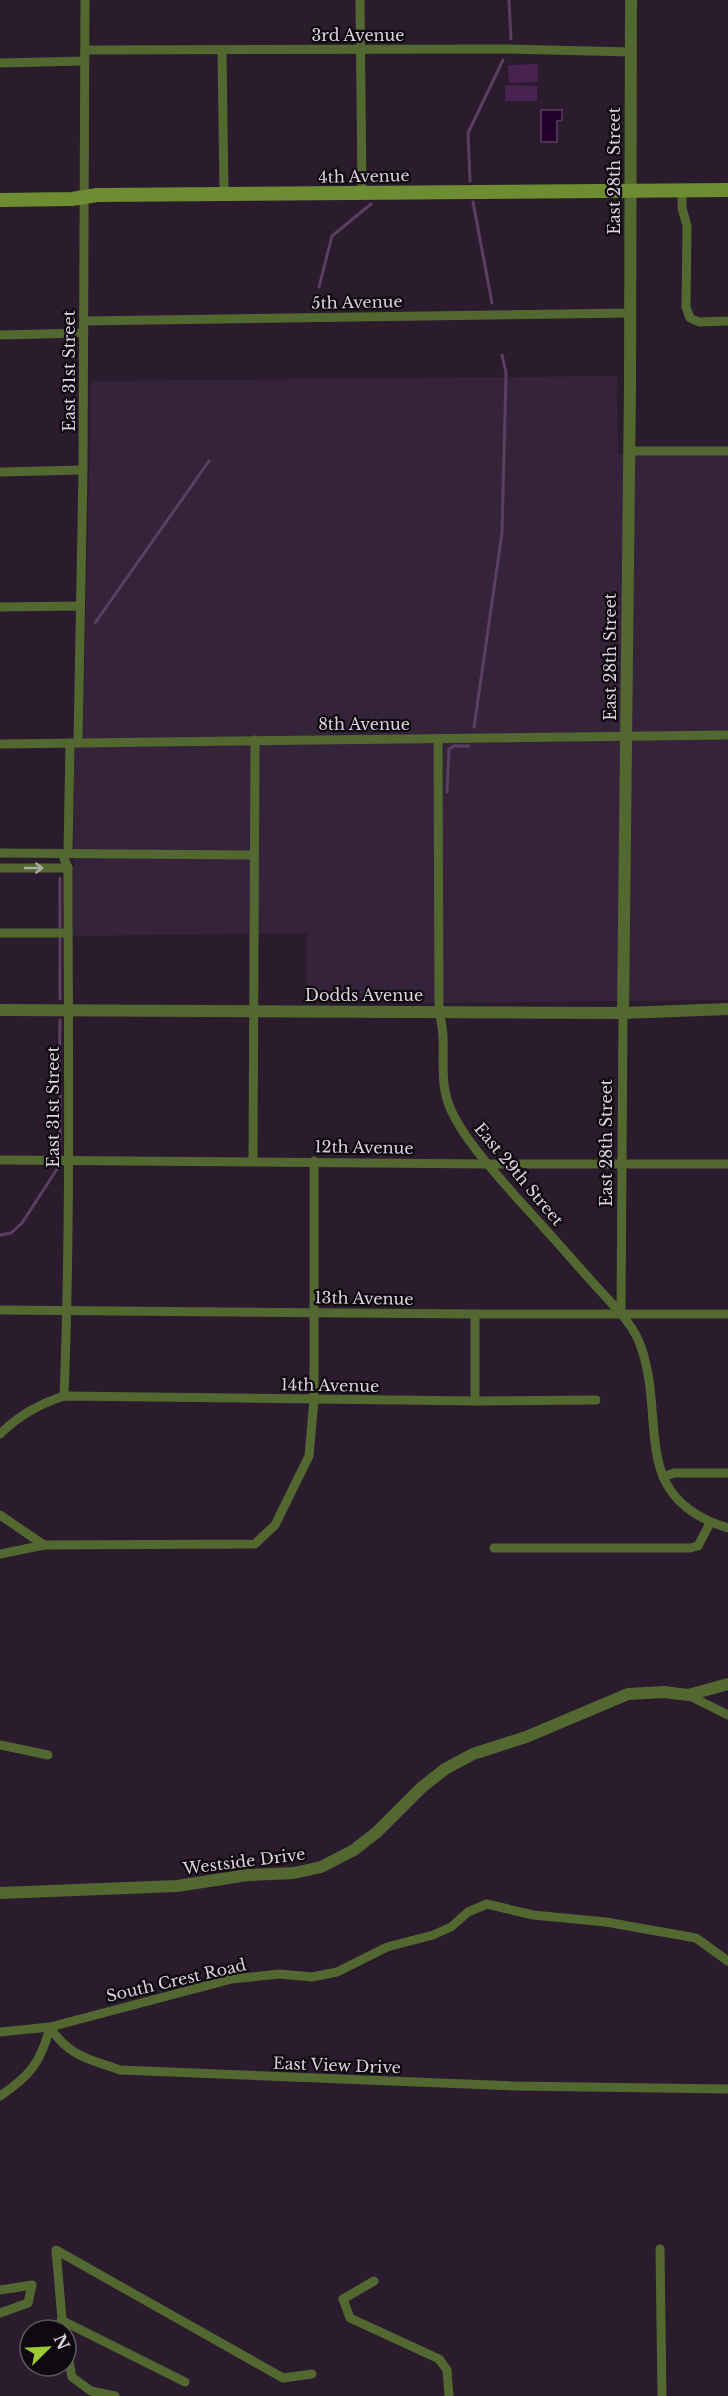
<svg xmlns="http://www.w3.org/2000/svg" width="728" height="2396" font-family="'Libre Baskerville',serif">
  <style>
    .built { fill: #35233a }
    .green { fill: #482352 }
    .water { fill: #24002e; stroke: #5b3f62; stroke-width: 1.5 }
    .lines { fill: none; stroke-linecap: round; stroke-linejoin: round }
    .stream { stroke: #5b3f62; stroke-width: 3 }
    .minor { stroke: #536730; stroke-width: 9 }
    .tertiary { stroke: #536730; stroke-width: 12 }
    .secondary { stroke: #6e8d32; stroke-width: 14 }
    .oneway { stroke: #abaca0 }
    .labels { text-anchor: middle; stroke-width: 4.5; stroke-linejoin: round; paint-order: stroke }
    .street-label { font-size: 16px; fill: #dad1dd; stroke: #0f0910 }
  </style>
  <rect width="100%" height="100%" fill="#2a1b2d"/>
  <path class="built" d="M617,376L618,454H728V1000L447,1003L306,1001L307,933L73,936L74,748H83V734L91,381Z"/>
  <g class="green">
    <path d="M538,64V82L509,83L508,65Z"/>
    <path d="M505,85L537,86V101H505Z"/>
  </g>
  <path class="water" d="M541,110H562V120L557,121V142H541Z"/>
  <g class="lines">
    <g class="stream">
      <path d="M509,0L511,39"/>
      <path d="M470,181L468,133L503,60"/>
      <path d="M473,202L492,303"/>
      <path d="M319,287L332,236L371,204"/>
      <path d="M95,623L209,461"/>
      <path d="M474,727L502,533L506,373L502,355"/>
      <path d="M447,792L449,749L454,746H469"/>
      <path d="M60,928V878"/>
      <path d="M60,999V938"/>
      <path d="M59,1081L60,1020"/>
      <path d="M60,1088V1150"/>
      <path d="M0,1235L11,1233L22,1223L59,1166"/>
    </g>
    <g class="minor">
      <path d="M360,0L362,192"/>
      <path d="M85,50L506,49L631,52"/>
      <path d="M222,51L224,194"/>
      <path d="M0,63L85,61"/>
      <path d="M682,190V208L687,226L686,307L690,318L699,322L728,321"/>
      <path d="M84,321L630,313"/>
      <path d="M0,335L84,333"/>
      <path d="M628,451H728"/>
      <path d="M0,472L83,470"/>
      <path d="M0,607L79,606"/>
      <path d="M438,739L439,1011C441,1020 443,1029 443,1038C444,1063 440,1086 451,1110C466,1142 493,1170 516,1197C543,1226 569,1256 595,1285C611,1303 634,1324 641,1347C667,1421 628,1498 728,1528"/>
      <path d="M78,743L83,470L85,0"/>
      <path d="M0,744L728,735"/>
      <path d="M0,853L253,855"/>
      <path d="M0,868H68"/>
      <path d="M0,933H68"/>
      <path d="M0,1160L487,1164H728"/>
      <path d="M253,1161L255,740"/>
      <path d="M0,1310L475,1314H728"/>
      <path d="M475,1314V1401"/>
      <path d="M621,1314L623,1013"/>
      <path d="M64,1396C71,1220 68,1044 68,868L64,858L68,852L70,743"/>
      <path d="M0,1434C19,1415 39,1404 64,1396L475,1401L596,1400"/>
      <path d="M663,1477L674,1473H728"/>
      <path d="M0,1515L44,1545"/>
      <path d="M494,1548H690L698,1546L710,1523"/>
      <path d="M0,1554L44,1545L255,1544L275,1525L309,1456L314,1400V1161"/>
      <path d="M688,1695L728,1715"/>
      <path d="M0,1745L48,1755"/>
      <path d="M0,2032L50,2027L232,1979L279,1974L312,1977L337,1972L387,1947L433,1935L451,1927L468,1912L487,1904L533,1915L606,1922L696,1938L728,1961"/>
      <path d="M0,2096C30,2076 41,2062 50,2027C68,2056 89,2059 120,2070L514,2086L728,2089"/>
      <path d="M660,2249L662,2396"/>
      <path d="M374,2281L343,2299L350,2318L439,2359L447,2370L449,2396"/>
      <path d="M0,2290L32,2285L28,2303L0,2313"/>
      <path d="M61,2320L185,2382"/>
      <path d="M63,2330L56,2250L283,2378L312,2374"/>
      <path d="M66,2346L72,2377L91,2391L115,2396"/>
    </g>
    <g class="tertiary">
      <path d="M0,1010L623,1013L728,1009"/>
      <path d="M623,1013L630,386L631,0"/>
      <path d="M0,1893L177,1886L248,1875L294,1873L321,1867L354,1850L377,1832L421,1788L445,1769L473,1754L526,1737L628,1694L664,1692L688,1695L728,1684"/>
    </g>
    <path class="secondary" d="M0,200L72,199L97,195L728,190"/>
  </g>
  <defs><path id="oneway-shaft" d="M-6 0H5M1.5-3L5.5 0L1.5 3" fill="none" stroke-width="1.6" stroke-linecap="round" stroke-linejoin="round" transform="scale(1.5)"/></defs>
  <use class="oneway" href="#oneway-shaft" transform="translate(34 868)"/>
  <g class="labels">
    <g class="street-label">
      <text x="358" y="41">3rd Avenue</text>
      <text transform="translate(614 171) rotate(-90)" y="6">East 28th Street</text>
      <text transform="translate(364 176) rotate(-1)" y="6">4th Avenue</text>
      <text transform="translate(357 302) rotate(-1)" y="6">5th Avenue</text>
      <text transform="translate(69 371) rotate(-90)" y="6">East 31st Street</text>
      <text transform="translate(610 657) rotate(-90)" y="6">East 28th Street</text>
      <text x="364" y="730">8th Avenue</text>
      <text x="364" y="1001">Dodds Avenue</text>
      <text transform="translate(53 1107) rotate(-90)" y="6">East 31st Street</text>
      <text transform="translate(606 1143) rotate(-90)" y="6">East 28th Street</text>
      <text transform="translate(364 1147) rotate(1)" y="6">12th Avenue</text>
      <text transform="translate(519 1174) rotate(50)" y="6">East 29th Street</text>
      <text transform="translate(364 1298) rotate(1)" y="6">13th Avenue</text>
      <text transform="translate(330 1385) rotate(1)" y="6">14th Avenue</text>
      <text transform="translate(244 1861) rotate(-7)" y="6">Westside Drive</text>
      <text transform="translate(176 1980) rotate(-13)" y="6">South Crest Road</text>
      <text transform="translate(337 2065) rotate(2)" y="6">East View Drive</text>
    </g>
  </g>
  <g transform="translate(48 2348) rotate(66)"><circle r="28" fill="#0f0910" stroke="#605962" stroke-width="1.5"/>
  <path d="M0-4.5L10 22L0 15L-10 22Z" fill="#9bcb33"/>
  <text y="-9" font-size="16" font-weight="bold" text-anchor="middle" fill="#dad1dd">N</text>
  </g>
</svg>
